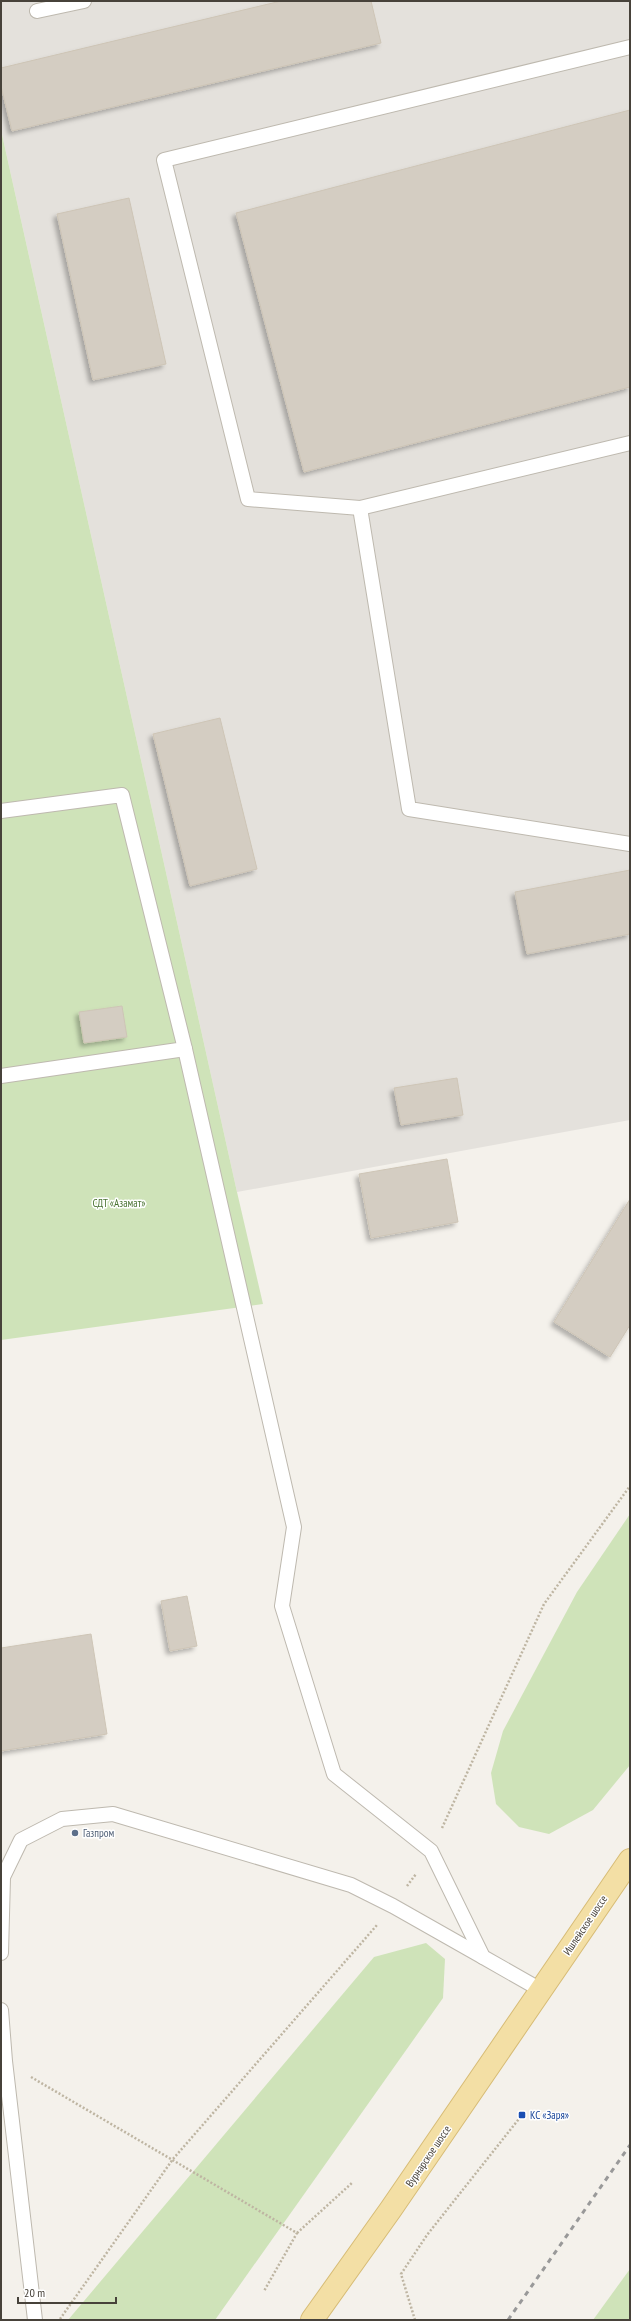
<svg xmlns="http://www.w3.org/2000/svg" width="631" height="2321" font-family="'PT Sans Narrow',sans-serif">
  <style>
    .industrial { fill: #e4e1dc }
    .green { fill: #cfe3b9 }
    .building { fill: #d4cdc2; stroke: #cec5b6; filter: url(#shadow) }
    .lines { fill: none; stroke-linecap: round; stroke-linejoin: round }
    .lane-casing { stroke: #beb9af; stroke-width: 16 }
    .primary-casing { stroke: #d7bc76; stroke-width: 24 }
    .path { stroke: #beb5a2; stroke-width: 2.5; stroke-dasharray: 2 2; stroke-linecap: butt }
    .lane { stroke: #fff; stroke-width: 14 }
    .primary { stroke: #f3dfa5; stroke-width: 22 }
    .rail { stroke: #999; stroke-width: 3; stroke-dasharray: 5 5; stroke-linecap: butt }
    .service-dot { fill: #5c6f8a; stroke: #fff; stroke-width: 1.5 }
    .transit-dot { fill: #1a4fb4; stroke: #fff; stroke-width: 1.5 }
    .labels { text-anchor: middle; stroke-width: 3; stroke-linejoin: round; paint-order: stroke }
    .park-label { font-size: 11px; fill: #4a7333; stroke: #fff }
    .service-label { font-size: 11px; fill: #4e5e75; stroke: #fff; text-anchor: start }
    .street-label { font-size: 11px; fill: #47423a; stroke: #fff }
    .transit-label { font-size: 11px; fill: #164399; stroke: #fff; text-anchor: start }
  </style>
  <defs>
    <filter id="shadow"><feDropShadow dx="-3.5" dy="3.5" stdDeviation="2" flood-color="#0004"/></filter>
  </defs>
  <rect width="100%" height="100%" fill="#f4f1eb"/>
  <path class="industrial" d="M1,1H630V1120L237,1192L1,130Z"/>
  <g class="green">
    <path d="M1,130L237,1192L263,1304L1,1340Z"/>
    <path d="M630,1514V1765L593,1810L549,1834L519,1827L496,1804L491,1773L503,1731L577,1592Z"/>
    <path d="M426,1943L445,1959L443,1998L215,2320H68L374,1957Z"/>
    <path d="M630,2269V2320H593Z"/>
  </g>
  <g class="building">
    <path d="M281,1H371L381,43L12,131L1,86V68Z"/>
    <path d="M630,110V387L304,472L236,213Z"/>
    <path d="M129,198L166,364L93,380L57,214Z"/>
    <path d="M220,718L257,869L190,886L153,734Z"/>
    <path d="M630,870V934L527,954L515,892Z"/>
    <path d="M122,1006L127,1037L84,1043L79,1012Z"/>
    <path d="M457,1078L463,1115L401,1125L394,1088Z"/>
    <path d="M447,1159L458,1222L371,1238L359,1174Z"/>
    <path d="M630,1199V1325L610,1357L554,1322Z"/>
    <path d="M187,1596L197,1646L170,1651L161,1601Z"/>
    <path d="M91,1634L107,1734L1,1751V1648Z"/>
  </g>
  <g class="lines">
    <defs>
      <g id="lane">
        <path d="M37,11L84,1"/>
        <path d="M630,443L360,508L409,809L630,844"/>
        <path d="M360,508L248,499L164,160L630,47"/>
        <path d="M1,811L122,795L185,1049L1,1076"/>
        <path d="M185,1049L294,1527L282,1606L334,1774L431,1851L483,1957L541,1990"/>
        <path d="M1,1953L3,1877L21,1840L62,1819L113,1814L351,1885L393,1906L483,1957"/>
        <path d="M1,2010L5,2061L35,2320"/>
      </g>
      <path id="primary" d="M312,2320L391,2209L630,1860"/>
    </defs>
    <use href="#lane" class="lane-casing"/>
    <use href="#primary" class="primary-casing"/>
    <g class="path">
      <path d="M442,1828L544,1604L630,1486"/>
      <path d="M407,1886L416,1874"/>
      <path d="M31,2077L297,2233L264,2291"/>
      <path d="M297,2233L353,2182"/>
      <path d="M60,2319L173,2159L377,1925"/>
      <path d="M415,2320L401,2274L427,2235L522,2115"/>
    </g>
    <use href="#lane" class="lane"/>
    <use href="#primary" class="primary"/>
    <path class="rail" d="M508,2320L630,2145"/>
  </g>
  <circle class="service-dot" cx="75" cy="1833" r="4"/>
  <rect class="transit-dot" x="518" y="2111" width="8" height="8" rx="2"/>
  <g class="labels">
    <g class="park-label">
      <text x="119" y="1207">СДТ «Азамат»</text>
    </g>
    <g class="service-label">
      <text x="83" y="1837">Газпром</text>
    </g>
    <g class="street-label">
      <text transform="translate(585 1925) rotate(-56)" y="4">Ишлейское шоссе</text>
      <text transform="translate(428 2156) rotate(-56)" y="4">Вурнарское шоссе</text>
    </g>
    <g class="transit-label">
      <text x="530" y="2119">КС «Заря»</text>
    </g>
  </g>
  <rect width="631" height="2321" fill="none" stroke="#47423a" stroke-width="4"/>
  <path d="M18 2297v6h98v-6" fill="none" stroke="#47423a" stroke-width="2"/>
  <text x="24" y="2297" font-size="12" fill="#47423a" stroke="#ffffff" stroke-width="3" paint-order="stroke">20 m</text>
</svg>
